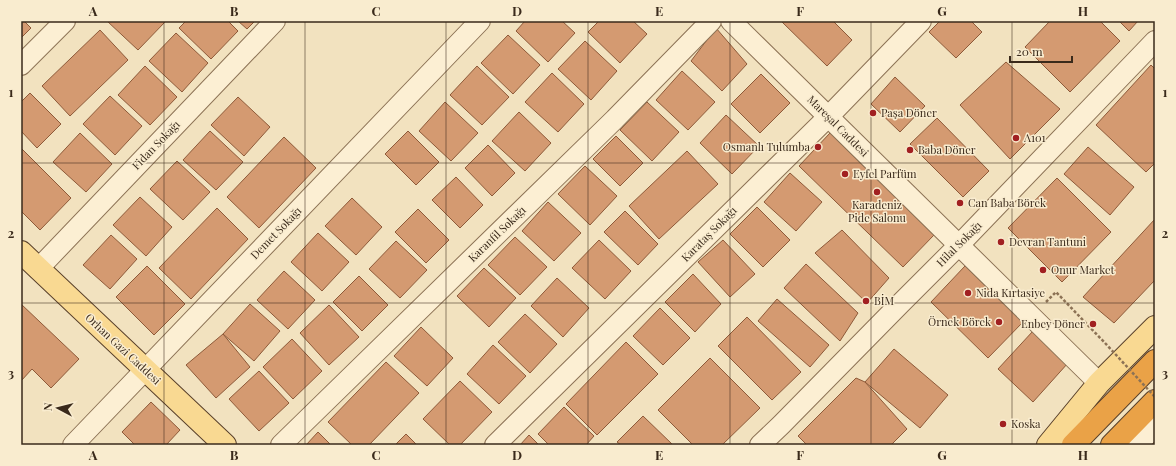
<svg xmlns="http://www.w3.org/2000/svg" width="1176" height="466" font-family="'Playfair Display',serif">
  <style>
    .building { fill: #d49a71; stroke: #8e5a39 }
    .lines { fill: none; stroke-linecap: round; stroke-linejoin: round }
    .minor-casing { stroke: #8c7255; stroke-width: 22 }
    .major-casing { stroke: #59402a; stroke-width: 24 }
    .highway-casing { stroke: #59402a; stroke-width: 24 }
    .path { stroke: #8c7255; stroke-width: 2.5; stroke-dasharray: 3 2; stroke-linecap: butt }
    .minor { stroke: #fcefd3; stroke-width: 20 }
    .major { stroke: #f9d992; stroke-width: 22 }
    .highway { stroke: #eaa247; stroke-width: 22 }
    .path-bridge { stroke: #8c7255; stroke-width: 2.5; stroke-dasharray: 3 2; stroke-linecap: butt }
    .grid { fill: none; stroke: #3a2a1b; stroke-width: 1; stroke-opacity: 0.55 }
    .poi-dot { fill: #a12021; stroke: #f9eccf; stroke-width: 1.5 }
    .labels { text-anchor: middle; stroke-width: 3; stroke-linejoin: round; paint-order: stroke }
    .poi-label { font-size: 11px; fill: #3a2a1b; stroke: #f9eccf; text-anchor: start }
    .street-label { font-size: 11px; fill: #3a2a1b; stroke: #f9eccf }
    .neatline { fill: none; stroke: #3a2a1b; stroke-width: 1.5 }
    .grid-label { font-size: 13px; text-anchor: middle; font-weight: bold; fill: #3a2a1b }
  </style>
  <rect width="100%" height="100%" fill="#f2e2bf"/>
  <g class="building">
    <path d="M21,21H24L31,28L21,38Z"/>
    <path d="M107,21H164L165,22L138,50Z"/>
    <path d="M186,21H228L238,31L211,59L179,28Z"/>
    <path d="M238,21H255L247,29Z"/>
    <path d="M525,21H562L575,33L548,62L516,31Z"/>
    <path d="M599,21H633L647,34L620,63L588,32Z"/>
    <path d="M781,21H833L852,40L827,66Z"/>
    <path d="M940,21H971L982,32L956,58L929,32Z"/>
    <path d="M1050,21H1100L1120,41L1070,92L1025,47Z"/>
    <path d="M1119,21H1138L1129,31Z"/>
    <path d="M716,28L747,64L722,91L691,61Z"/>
    <path d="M100,30L128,60L70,116L42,86Z"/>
    <path d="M176,33L208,63L182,92L149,61Z"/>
    <path d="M508,35L540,65L513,94L481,63Z"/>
    <path d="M585,41L617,71L591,100L558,69Z"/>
    <path d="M1006,62L1060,109L1010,159L960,105Z"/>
    <path d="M1151,65L1155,69V163L1146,172L1096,125Z"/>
    <path d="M145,66L177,97L150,125L118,95Z"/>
    <path d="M477,66L509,97L482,125L450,95Z"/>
    <path d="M682,71L715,102L688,130L656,100Z"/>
    <path d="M552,73L584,104L558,132L525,102Z"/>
    <path d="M761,74L790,103L760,133L731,104Z"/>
    <path d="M895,77L925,106L900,132L871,104Z"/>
    <path d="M30,93L61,124L37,148L21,131V102Z"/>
    <path d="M110,96L142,126L115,155L83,124Z"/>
    <path d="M238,97L270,127L244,156L211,125Z"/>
    <path d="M445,102L478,133L451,161L419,131Z"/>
    <path d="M647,102L679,132L652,161L620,130Z"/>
    <path d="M519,112L551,143L525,171L492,141Z"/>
    <path d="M726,115L759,146L732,174L700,143Z"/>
    <path d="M937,118L989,171L963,197L910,144Z"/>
    <path d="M210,131L243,162L216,190L183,160Z"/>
    <path d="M408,131L439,162L416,185L385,154Z"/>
    <path d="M80,133L112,164L86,192L53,162Z"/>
    <path d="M830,133L934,235L903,267L799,166Z"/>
    <path d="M616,136L643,163L620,186L593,159Z"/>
    <path d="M284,137L316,168L259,228L227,197Z"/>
    <path d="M488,145L515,173L492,196L465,168Z"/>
    <path d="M1088,147L1134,187L1110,215L1064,174Z"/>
    <path d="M21,148L71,198L40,230L21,211Z"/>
    <path d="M687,151L718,184L659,239L629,206Z"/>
    <path d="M177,161L210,192L183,220L150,189Z"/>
    <path d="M585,166L617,196L590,225L558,194Z"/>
    <path d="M790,173L822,202L796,231L764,202Z"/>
    <path d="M456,177L483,205L460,228L432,200Z"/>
    <path d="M1057,178L1111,232L1062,282L1008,228Z"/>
    <path d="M140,197L172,227L146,256L113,225Z"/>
    <path d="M352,198L382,227L356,255L325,226Z"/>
    <path d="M548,202L581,233L554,261L522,231Z"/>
    <path d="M757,207L790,240L763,267L730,234Z"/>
    <path d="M217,208L248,239L191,299L159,268Z"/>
    <path d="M418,209L449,240L426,263L395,232Z"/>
    <path d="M625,211L658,244L638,265L604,232Z"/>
    <path d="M1155,219V280L1114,323L1083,297Z"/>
    <path d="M842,230L889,278L867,303L815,253Z"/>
    <path d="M318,233L349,262L322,291L291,262Z"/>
    <path d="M111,235L137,259L110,289L83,265Z"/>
    <path d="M515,237L547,267L520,295L488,265Z"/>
    <path d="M599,240L631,271L605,299L572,268Z"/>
    <path d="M723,240L755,274L730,297L698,262Z"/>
    <path d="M396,241L427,270L400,298L369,269Z"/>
    <path d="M806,264L858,313L840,341L784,288Z"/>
    <path d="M147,266L185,304L154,335L116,297Z"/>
    <path d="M965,266L1023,322L988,358L931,302Z"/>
    <path d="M484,268L516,298L489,327L457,296Z"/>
    <path d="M284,271L315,300L288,329L257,300Z"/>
    <path d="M693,274L721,304L695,332L665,302Z"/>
    <path d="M359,276L388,305L362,331L333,302Z"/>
    <path d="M557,278L589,308L563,337L531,306Z"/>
    <path d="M777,299L829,345L810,367L758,321Z"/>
    <path d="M21,304L79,359L51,388L32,369L21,381Z"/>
    <path d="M250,304L280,331L254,361L223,334Z"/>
    <path d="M329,305L359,337L329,365L300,333Z"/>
    <path d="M660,308L690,338L663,365L633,336Z"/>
    <path d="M525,314L557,344L530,373L498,342Z"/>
    <path d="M747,317L801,372L772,400L718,346Z"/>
    <path d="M421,327L453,358L427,386L394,356Z"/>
    <path d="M1033,331L1068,363L1033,402L998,369Z"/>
    <path d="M223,334L250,367L216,398L186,365Z"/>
    <path d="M292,339L322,371L293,399L263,367Z"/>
    <path d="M626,342L658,374L597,435L566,404Z"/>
    <path d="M493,345L526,376L499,404L467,374Z"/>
    <path d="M894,349L948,395L920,428L865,382Z"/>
    <path d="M710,358L760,408L722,445H693L658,410Z"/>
    <path d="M386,362L419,393L369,445H352L328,422Z"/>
    <path d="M259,371L289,403L259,431L229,399Z"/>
    <path d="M856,378L865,382L907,429L891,445H807L798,436Z"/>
    <path d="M460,381L492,412L460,445H450L423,419Z"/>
    <path d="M151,402L180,430L166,445H135L122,432Z"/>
    <path d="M564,407L594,436L586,445H549L538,434Z"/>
    <path d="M643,416L673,445H621L617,442Z"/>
    <path d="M318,432L331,445H306Z"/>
    <path d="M406,434L417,445H395Z"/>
    <path d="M529,435L539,445H520Z"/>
  </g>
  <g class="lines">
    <defs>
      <g id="minor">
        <path d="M731,21L1099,383"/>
        <path d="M21,65L65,21"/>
        <path d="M38,269L275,21"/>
        <path d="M73,445L480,21"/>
        <path d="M281,445L615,119L711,21"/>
        <path d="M495,445L828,117L921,21"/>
        <path d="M760,445L781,425L901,303L959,245L1155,41"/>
        <path d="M1137,445L1155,426"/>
      </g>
      <g id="major">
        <path d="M21,252L225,445"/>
        <path d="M1048,445L1099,383L1155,327"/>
      </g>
      <g id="highway">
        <path d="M1073,445L1155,361"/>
        <path d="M1112,445L1155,401"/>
      </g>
    </defs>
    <use href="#minor" class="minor-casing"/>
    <use href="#major" class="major-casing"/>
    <use href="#highway" class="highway-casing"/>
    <path class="path" d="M1046,302L1056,292L1105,343"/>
    <use href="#minor" class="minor"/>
    <use href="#major" class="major"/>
    <use href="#highway" class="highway"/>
    <path class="path-bridge" d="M1105,343L1155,397"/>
  </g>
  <path class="grid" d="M164,21V445M305,21V445M446,21V445M588,21V445M730,21V445M871,21V445M1012,21V445M21,163H1155M21,303H1155"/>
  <g class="poi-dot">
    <circle cx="873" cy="113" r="4"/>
    <circle cx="1016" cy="138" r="4"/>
    <circle cx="818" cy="147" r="4"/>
    <circle cx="910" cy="150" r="4"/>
    <circle cx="845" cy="174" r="4"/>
    <circle cx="877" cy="192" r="4"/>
    <circle cx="960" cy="203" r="4"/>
    <circle cx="1001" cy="242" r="4"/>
    <circle cx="1043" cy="270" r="4"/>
    <circle cx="968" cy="293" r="4"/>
    <circle cx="866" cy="301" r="4"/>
    <circle cx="999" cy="322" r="4"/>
    <circle cx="1093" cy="324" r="4"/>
    <circle cx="1003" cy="424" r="4"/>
  </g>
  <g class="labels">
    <g class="poi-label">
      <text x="881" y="117">Paşa Döner</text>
      <text x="1024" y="142">A101</text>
      <text x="810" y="151" text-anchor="end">Osmanlı Tulumba</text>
      <text x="918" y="154">Baba Döner</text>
      <text x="853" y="178">Eyfel Parfüm</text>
      <text x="968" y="207">Can Baba Börek</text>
      <text x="877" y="209" text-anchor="middle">Karadeniz<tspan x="877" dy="13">Pide Salonu</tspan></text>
      <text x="1009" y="246">Devran Tantuni</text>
      <text x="1051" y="274">Onur Market</text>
      <text x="976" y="297">Nida Kırtasiye</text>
      <text x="874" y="305">BİM</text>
      <text x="991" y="326" text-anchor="end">Örnek Börek</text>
      <text x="1085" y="328" text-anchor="end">Enbey Döner</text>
      <text x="1011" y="428">Koska</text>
    </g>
    <g class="street-label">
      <text transform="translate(838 126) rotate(45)" y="4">Mareşal Caddesi</text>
      <text transform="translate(156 145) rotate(-46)" y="4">Fidan Sokağı</text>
      <text transform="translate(276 233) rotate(-46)" y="4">Demet Sokağı</text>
      <text transform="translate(497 234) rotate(-44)" y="4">Karanfil Sokağı</text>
      <text transform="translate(709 234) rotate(-45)" y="4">Karataş Sokağı</text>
      <text transform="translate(959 244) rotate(-45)" y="4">Hilal Sokağı</text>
      <text transform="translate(123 349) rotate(43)" y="4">Orhan Gazi Caddesi</text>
    </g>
  </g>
  <rect width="1176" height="466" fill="none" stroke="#f9eccf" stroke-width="44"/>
  <g transform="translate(58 408) rotate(277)" stroke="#f9eccf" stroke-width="3" paint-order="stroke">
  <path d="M0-3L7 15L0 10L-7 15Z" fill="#3a2a1b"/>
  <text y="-6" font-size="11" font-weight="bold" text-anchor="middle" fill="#3a2a1b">N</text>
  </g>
  <path d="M1010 56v6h62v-6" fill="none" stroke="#3a2a1b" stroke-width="2"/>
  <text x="1016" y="56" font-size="12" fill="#3a2a1b" stroke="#f9eccf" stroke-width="3" paint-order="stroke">20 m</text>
  <rect x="22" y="22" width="1132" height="422" class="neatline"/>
  <g class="grid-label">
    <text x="93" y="16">A</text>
    <text x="234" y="16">B</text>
    <text x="376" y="16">C</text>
    <text x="517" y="16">D</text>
    <text x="659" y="16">E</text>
    <text x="800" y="16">F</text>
    <text x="942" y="16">G</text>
    <text x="1083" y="16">H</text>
    <text x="11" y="97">1</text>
    <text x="1165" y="97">1</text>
    <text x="11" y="238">2</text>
    <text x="1165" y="238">2</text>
    <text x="11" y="378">3</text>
    <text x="1165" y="378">3</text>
    <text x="93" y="460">A</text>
    <text x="234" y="460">B</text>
    <text x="376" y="460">C</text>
    <text x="517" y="460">D</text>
    <text x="659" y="460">E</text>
    <text x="800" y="460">F</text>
    <text x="942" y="460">G</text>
    <text x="1083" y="460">H</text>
  </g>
</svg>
